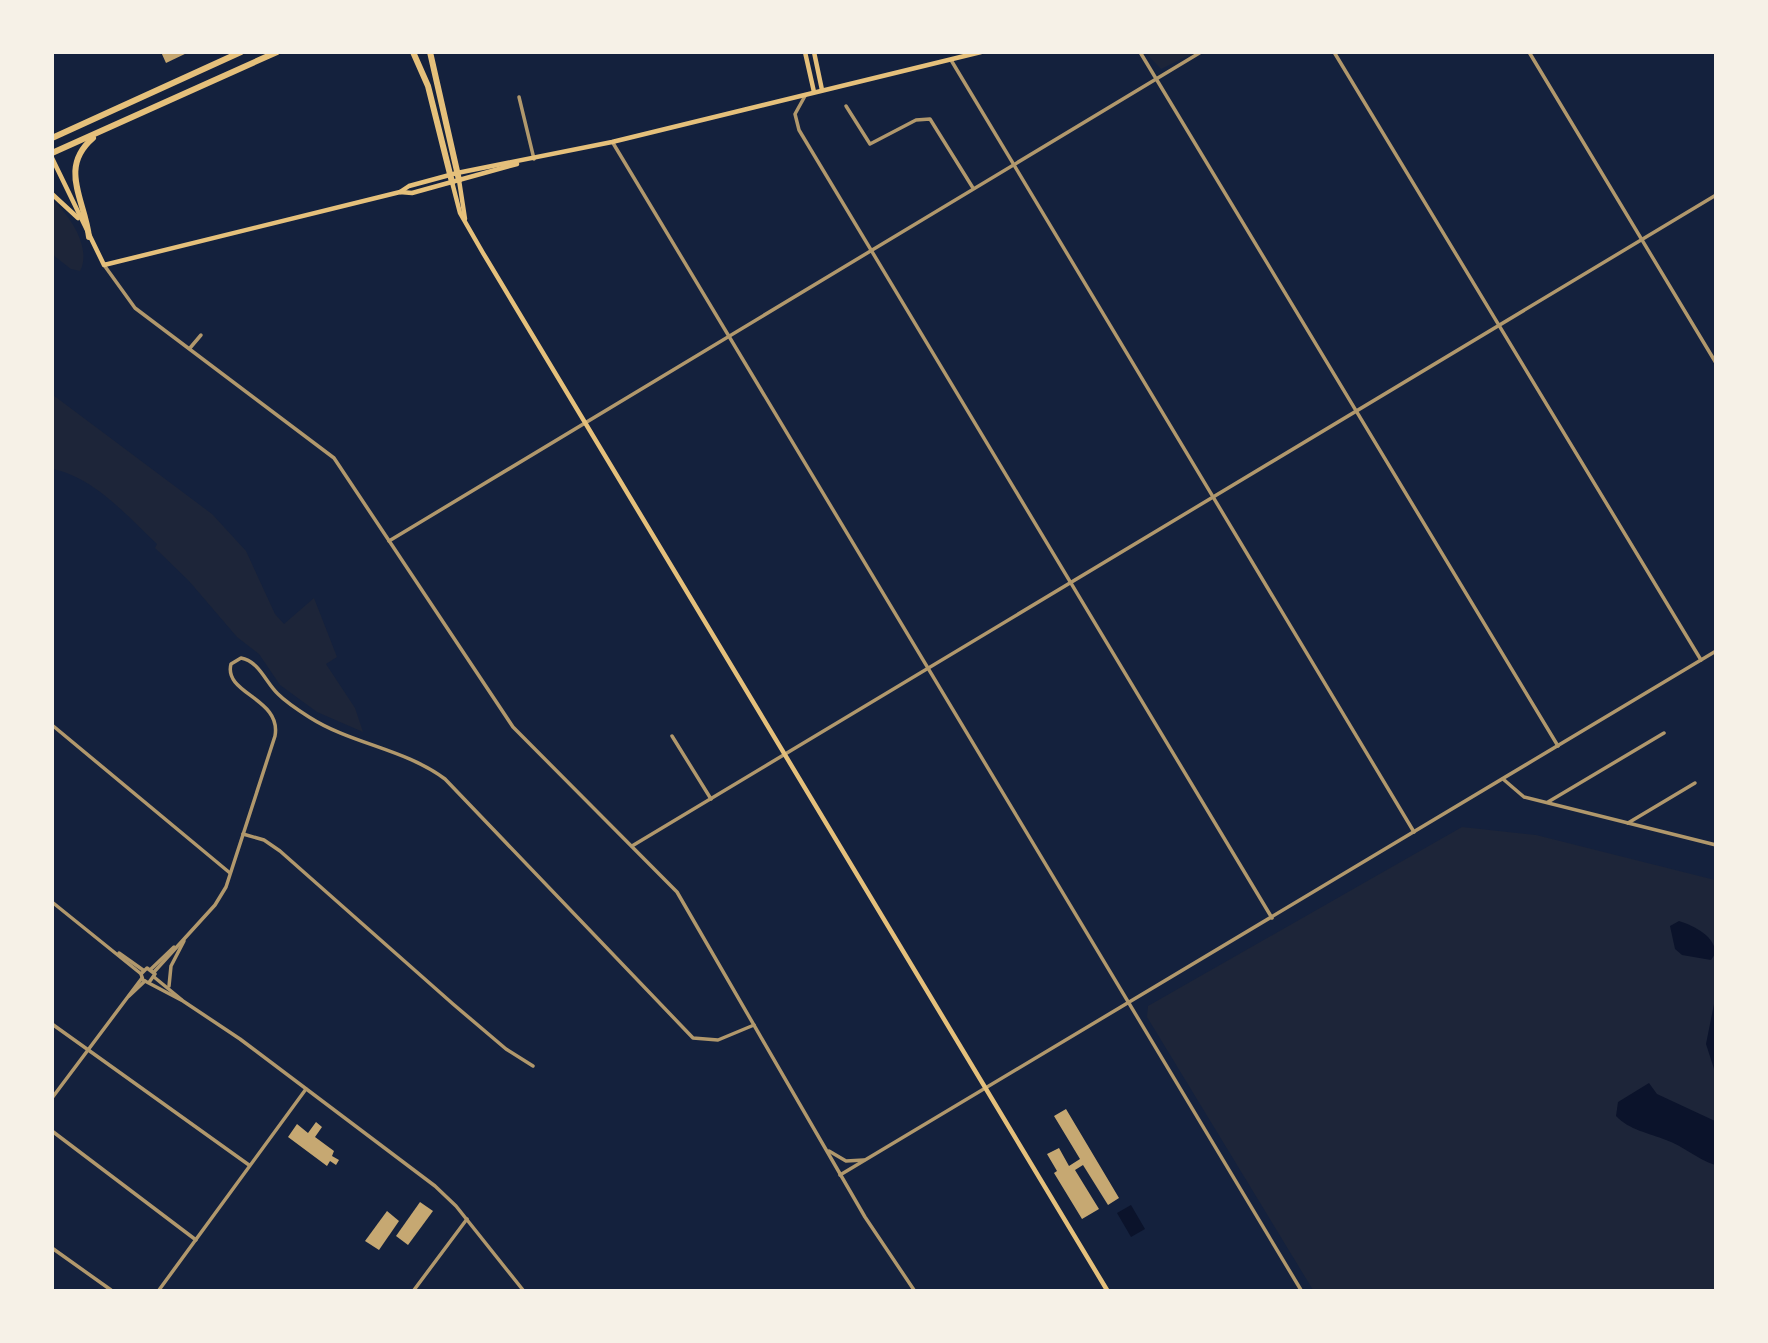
<svg xmlns="http://www.w3.org/2000/svg" width="1768" height="1343" font-family="'Roboto Condensed',sans-serif">
  <style>
    .green { fill: #1d2539 }
    .water { fill: #0b132b }
    .building { fill: #c6a872 }
    .lines { fill: none; stroke-linecap: round; stroke-linejoin: round }
    .minor { stroke: #b1986c; stroke-width: 3.5 }
    .tertiary { stroke: #b1986c; stroke-width: 3.5 }
    .secondary { stroke: #e5c07b; stroke-width: 4.5 }
    .motorway { stroke: #e5c07b; stroke-width: 6 }
  </style>
  <rect width="100%" height="100%" fill="#14213d"/>
  <g class="green">
    <path d="M1146,53H1193L1161,69Z"/>
    <path d="M53,201C70,215 92,249 80,271L71,269L53,255Z"/>
    <path d="M53,395L212,514L246,551L275,614L284,624L314,598L337,657L326,664L355,708L363,732L317,712L280,685L259,654L237,637L189,581L155,548L157,544C127,516 95,478 53,469Z"/>
    <path d="M1462,827L1536,835L1715,880V1290H1313L1147,1017L1148,1006Z"/>
  </g>
  <g class="water">
    <path d="M1679,921C1694,926 1716,936 1715,954L1711,960L1682,955L1675,949L1670,926Z"/>
    <path d="M1715,999L1716,1072H1715L1706,1044Z"/>
    <path d="M1649,1083L1657,1094L1715,1121V1165C1697,1159 1683,1146 1666,1140C1649,1133 1629,1130 1616,1116L1618,1102Z"/>
    <path d="M1131,1205L1145,1229L1131,1237L1117,1213Z"/>
  </g>
  <g class="building">
    <path d="M161,52H189L166,63Z"/>
    <path d="M1066,1109L1119,1198L1108,1205L1083,1165L1075,1170L1099,1209L1082,1219L1054,1173L1057,1171L1047,1154L1059,1148L1069,1166L1080,1159L1054,1116Z"/>
    <path d="M316,1122L322,1127L315,1137L334,1151L332,1156L339,1160L336,1165L330,1161L327,1166L288,1137L297,1124L308,1133Z"/>
    <path d="M420,1202L433,1211L408,1245L396,1236Z"/>
    <path d="M387,1211L399,1221L379,1250L365,1241Z"/>
  </g>
  <g class="lines">
    <g class="minor">
      <path d="M1140,52L1558,746"/>
      <path d="M1334,52L1701,660"/>
      <path d="M1529,52L1716,363"/>
      <path d="M951,60L1414,832"/>
      <path d="M805,96L795,114L799,130L1272,918"/>
      <path d="M519,97L534,159"/>
      <path d="M846,106L870,144L916,120L930,119L973,188"/>
      <path d="M613,143L1301,1290"/>
      <path d="M190,348L201,335"/>
      <path d="M389,541L1201,52"/>
      <path d="M52,725L230,873"/>
      <path d="M672,736L711,799"/>
      <path d="M1503,779L1524,797L1716,845"/>
      <path d="M1548,802L1664,733"/>
      <path d="M1628,823L1695,783"/>
      <path d="M243,834L264,840L280,851L453,1004L506,1049L533,1066"/>
      <path d="M632,846L1716,195"/>
      <path d="M52,902L140,973"/>
      <path d="M119,953L143,970"/>
      <path d="M151,969L174,947"/>
      <path d="M154,972L215,905L226,887L275,736C282,698 223,694 231,664L241,658C259,661 266,683 278,694C287,703 298,710 309,717C351,744 405,749 445,779L693,1038L718,1040L754,1025"/>
      <path d="M154,977L182,1000"/>
      <path d="M150,981L155,974L147,968L141,974L143,980L183,1001L240,1039L435,1186L456,1206L523,1290"/>
      <path d="M169,986L171,966L184,941"/>
      <path d="M129,996L145,981"/>
      <path d="M52,1024L249,1165"/>
      <path d="M52,1098L142,978"/>
      <path d="M52,1131L196,1240"/>
      <path d="M52,1248L111,1290"/>
      <path d="M159,1290L306,1089"/>
      <path d="M414,1290L467,1219"/>
    </g>
    <g class="tertiary">
      <path d="M104,265L135,308L334,458L513,727L677,892L865,1217L914,1290"/>
      <path d="M829,1151L846,1161L864,1160"/>
      <path d="M840,1175L1716,651"/>
    </g>
    <g class="secondary">
      <path d="M805,52L814,92"/>
      <path d="M814,52L822,90"/>
      <path d="M52,158L104,265L400,192L412,193L517,164"/>
      <path d="M459,180L465,219"/>
      <path d="M452,182L460,213L483,253L1107,1290"/>
      <path d="M400,192L409,186L457,173L612,142L981,52"/>
      <path d="M52,194L78,218"/>
    </g>
    <g class="motorway">
      <path d="M413,52L428,86L452,182"/>
      <path d="M430,52L459,180"/>
      <path d="M52,138L241,52"/>
      <path d="M52,153L277,52"/>
      <path d="M89,237C85,200 58,168 93,138"/>
    </g>
  </g>
  <rect width="1768" height="1343" fill="none" stroke="#f6f1e7" stroke-width="108"/>
</svg>
